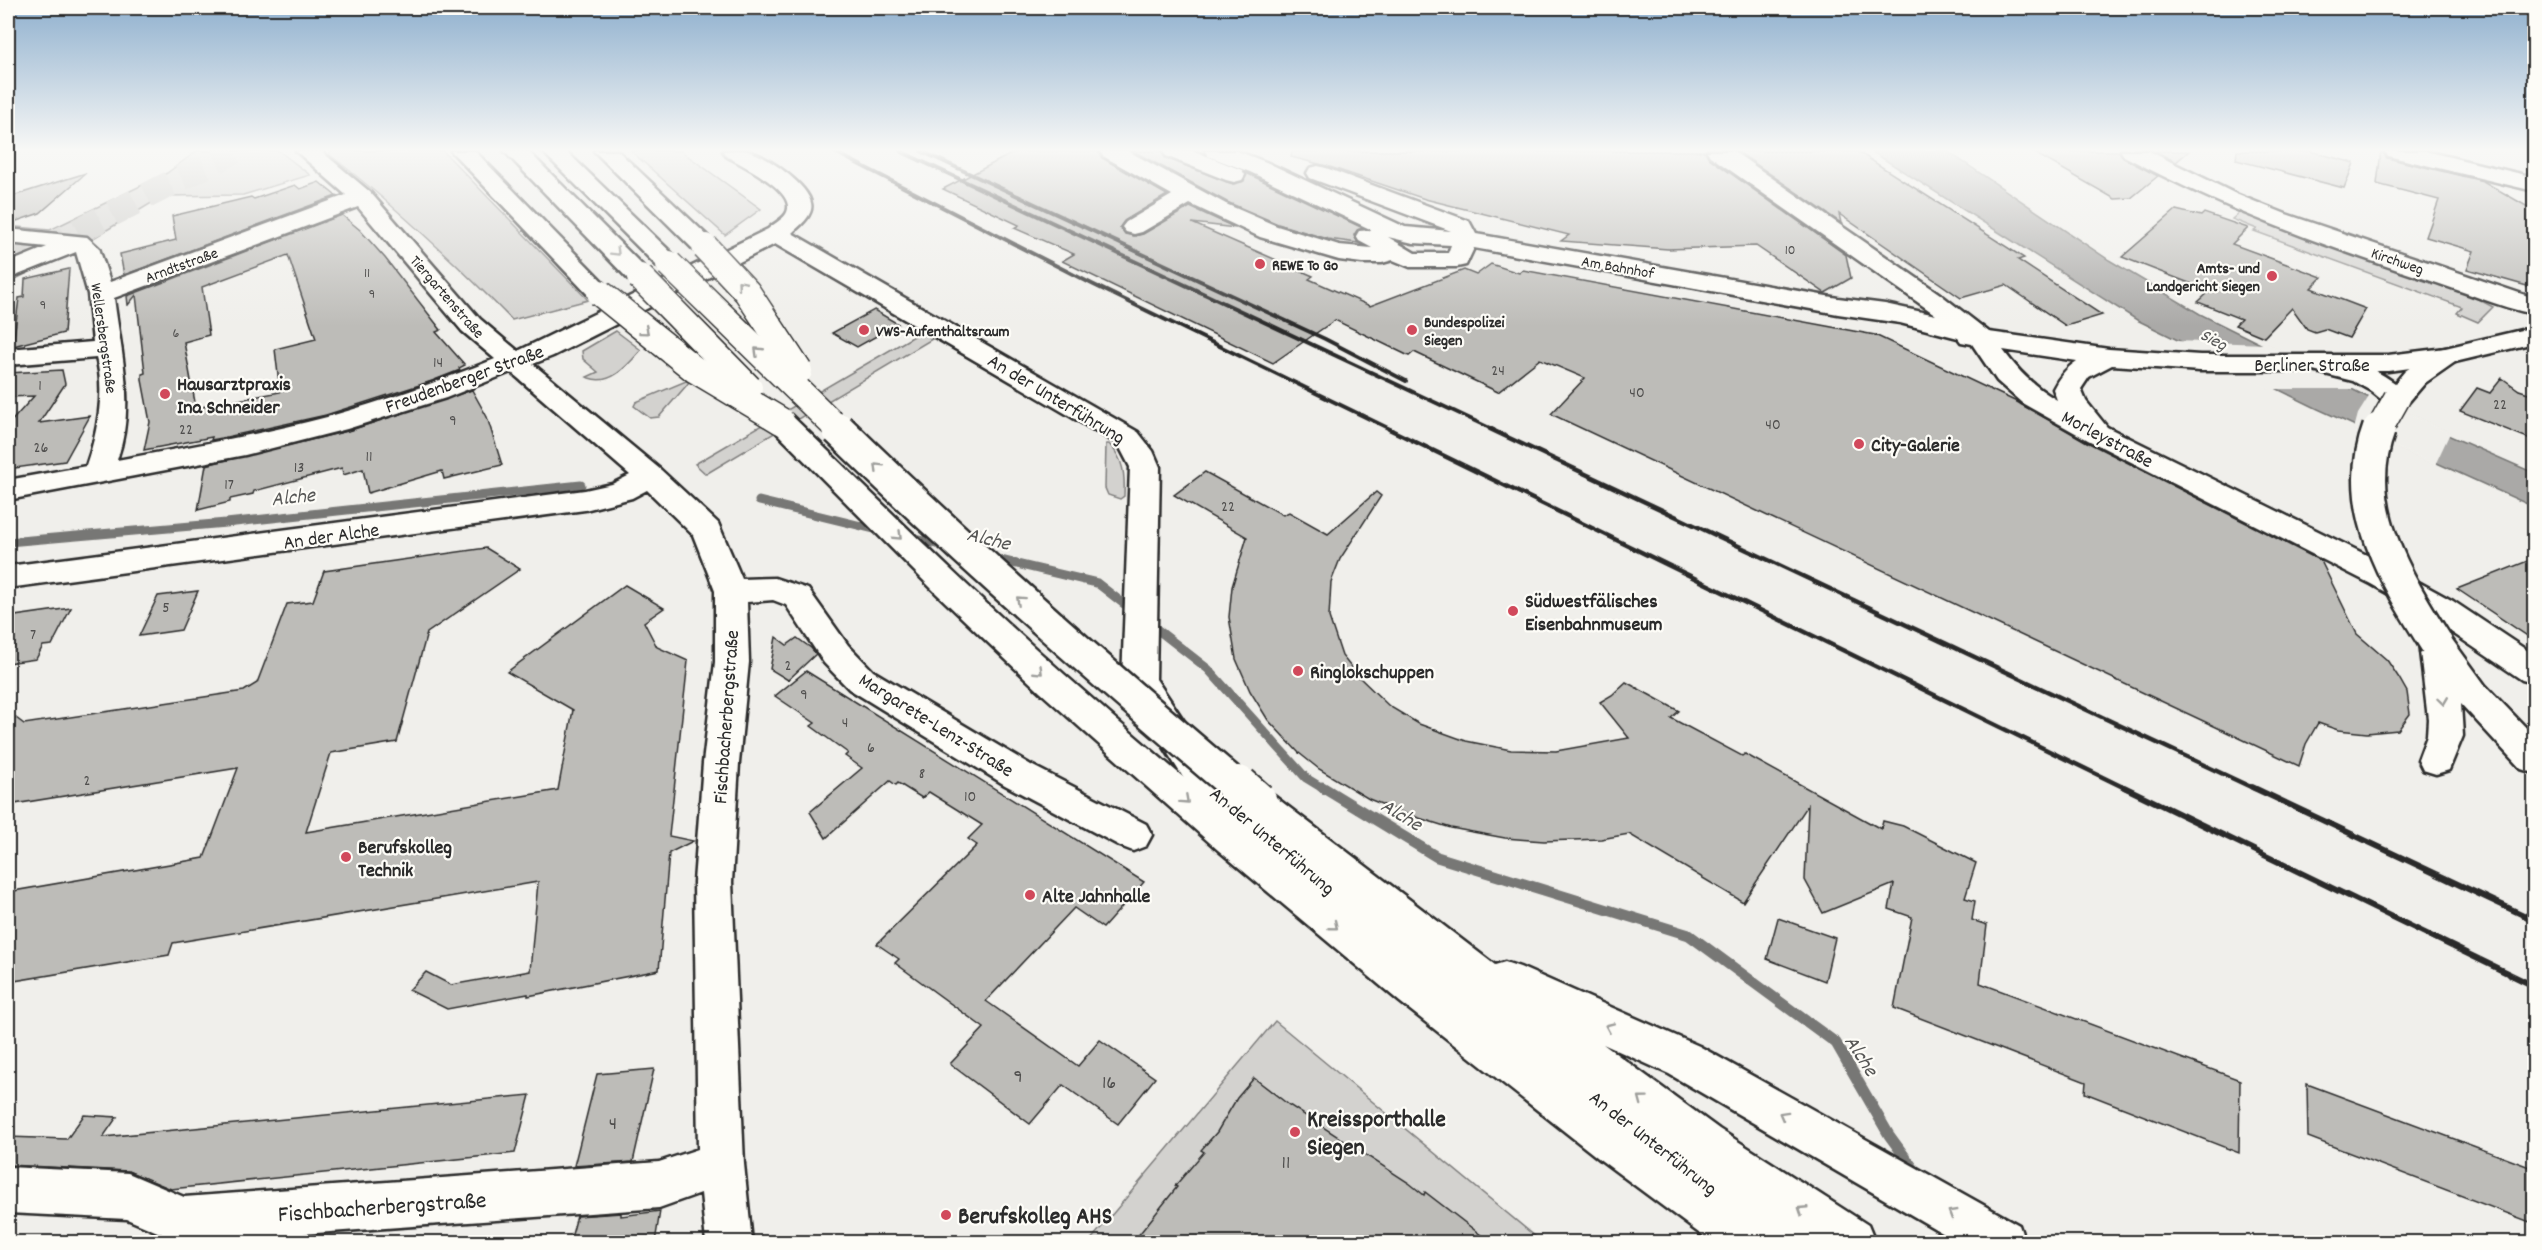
<svg xmlns="http://www.w3.org/2000/svg" width="2542" height="1250" font-family="Dekko,sans-serif">
  <style>
    .green { fill: #d3d2cf; stroke: #7f7e7d; stroke-width: 1.5 }
    .water { fill: #aaa9a7; stroke: #777775; stroke-width: 1.5 }
    .pier { fill: #f0efeb }
    .lines { fill: none; stroke-linecap: round; stroke-linejoin: round }
    .stream-far1 { stroke: #777775; stroke-width: 9 }
    .stream { stroke: #777775; stroke-width: 11 }
    .building { fill: #bdbcb8; stroke: #2b2b2b; stroke-width: 1.5; fill-rule: evenodd }
    .major-tunnel { stroke: #c9c8c5; stroke-width: 26; stroke-dasharray: 26 13; stroke-linecap: butt }
    .minor-casing { stroke: #2b2b2b; stroke-width: 5 }
    .major-casing { stroke: #2b2b2b; stroke-width: 5 }
    .highway-casing { stroke: #2b2b2b; stroke-width: 5 }
    .minor { fill: #fdfcf7; fill-rule: evenodd }
    .major { fill: #fdfcf7; fill-rule: evenodd }
    .highway { fill: #fdfcf7; fill-rule: evenodd }
    .rail-far2 { stroke: #2b2b2b; stroke-width: 4 }
    .rail-far1 { stroke: #2b2b2b; stroke-width: 4.5 }
    .rail { stroke: #2b2b2b; stroke-width: 6 }
    .major-bridge-far1-casing { stroke: #2b2b2b; stroke-width: 29; stroke-linecap: butt }
    .major-bridge-casing { stroke: #2b2b2b; stroke-width: 37; stroke-linecap: butt }
    .highway-bridge-far2-casing { stroke: #2b2b2b; stroke-width: 29; stroke-linecap: butt }
    .highway-bridge-far1-casing { stroke: #2b2b2b; stroke-width: 37; stroke-linecap: butt }
    .highway-bridge-casing { stroke: #2b2b2b; stroke-width: 46; stroke-linecap: butt }
    .major-bridge-far1 { stroke: #fdfcf7; stroke-width: 26 }
    .major-bridge { stroke: #fdfcf7; stroke-width: 32 }
    .highway-bridge-far2 { stroke: #fdfcf7; stroke-width: 26 }
    .highway-bridge-far1 { stroke: #fdfcf7; stroke-width: 32 }
    .highway-bridge { stroke: #fdfcf7; stroke-width: 42 }
    .oneway { stroke: #9e9e9b }
    .poi-dot { fill: #d1495b; stroke: #fdfcf7; stroke-width: 2 }
    .labels { text-anchor: middle; stroke-width: 4.5; stroke-linejoin: round; paint-order: stroke }
    .far-number-label { font-size: 14px; fill: #504f4e }
    .far-street-label { font-size: 16px; fill: #2b2b2b; stroke: #fdfcf7 }
    .far-poi-label { font-size: 16px; font-weight: bold; fill: #2b2b2b; stroke: #fdfcf7; text-anchor: start }
    .number-label { font-size: 16px; fill: #504f4e }
    .far-water-label { font-size: 18px; font-style: italic; fill: #575756; stroke: #fdfcf7 }
    .street-label { font-size: 20px; fill: #2b2b2b; stroke: #fdfcf7 }
    .poi-label { font-size: 20px; font-weight: bold; fill: #2b2b2b; stroke: #fdfcf7; text-anchor: start }
    .near-number-label { font-size: 20px; fill: #504f4e }
    .water-label { font-size: 21px; font-style: italic; fill: #575756; stroke: #fdfcf7 }
    .near-poi-label { font-size: 24px; font-weight: bold; fill: #2b2b2b; stroke: #fdfcf7; text-anchor: start }
    .near-street-label { font-size: 24px; fill: #2b2b2b; stroke: #fdfcf7 }
  </style>
  <rect width="100%" height="100%" fill="#f0efeb"/>
  <filter id="ink" filterUnits="userSpaceOnUse"><feTurbulence type="fractalNoise" baseFrequency=".0167" numOctaves="2"/><feDisplacementMap in="SourceGraphic" scale="12" xChannelSelector="R" yChannelSelector="G"/><feConvolveMatrix kernelMatrix="1 2 1 2 8 2 1 2 1" color-interpolation-filters="sRGB"/></filter>
  <g filter="url(#ink)">
    <g class="green">
      <path d="M197,151H279L310,175L243,195L163,196L82,245L8,283V226L50,230L167,173Z"/>
      <path d="M331,151H443L588,300L512,320C454,261 394,205 329,154Z"/>
      <path d="M631,151H681L761,209L725,235Z"/>
      <path d="M2239,213L2472,296L2493,307L2478,322L2457,313L2462,307L2254,231L2257,229L2232,219Z"/>
      <path d="M616,331L641,350C628,365 611,386 589,378L587,377L598,372L583,359L582,351Z"/>
      <path d="M921,332L932,339L706,474L695,464Z"/>
      <path d="M686,381L689,382L686,386L659,417L650,418L634,406L636,402Z"/>
      <path d="M1106,444H1109C1124,459 1125,476 1124,496L1120,499L1108,495L1105,488Z"/>
      <path d="M1275,1021L1542,1242H1089Z"/>
    </g>
    <path class="water" d="M1871,151H1947L2109,260L2200,314L2418,422L2534,473V507L2318,409L2137,320Z"/>
    <g class="pier">
      <path d="M2174,341L2267,344L2358,389H2270Z"/>
      <path d="M2370,395L2450,433L2435,465L2354,429L2358,414Z"/>
    </g>
    <g class="lines">
      <g class="stream-far1">
        <path d="M759,501L882,531"/>
        <path d="M910,538L946,546"/>
        <path d="M8,542L226,523L581,485"/>
        <path d="M988,557L1097,583L1133,611"/>
        <path d="M1149,623L1208,669L1306,778L1324,789"/>
      </g>
      <path class="stream" d="M1322,787L1437,857L1689,935L1836,1043L1889,1135L1916,1172"/>
    </g>
    <g class="building">
      <path d="M1017,151H1098L1102,158L1167,195L1124,221L1120,227L1125,234L1135,236L1143,234L1190,207L1236,228L1192,223L1313,276L1309,279L1370,306L1464,270L1476,275L1491,264L1519,273L1523,270L1875,335L2019,403L2087,442L2321,561L2357,634L2387,660L2399,678L2407,692L2410,714L2398,730L2367,733L2338,730L2318,723L2306,744L2299,766L1551,414L1585,378L1540,359L1498,392L1414,352L1409,356L1335,320L1273,363L1062,261L1074,254L1014,228L1019,225L943,189Z"/>
      <path d="M1133,151H1161L1165,158L1233,184L1244,181L1246,173L1363,228L1357,230L1354,235L1358,243L1328,239L1278,224L1227,202Z"/>
      <path d="M1292,151H1705L1709,158L1846,255L1851,278L1825,293L1756,246L1668,249L1561,241L1569,235L1425,199L1327,166L1291,157Z"/>
      <path d="M1737,151H1857L2024,258L2018,260L2102,315L2066,326L2006,285L1961,298L1839,214L1841,223Z"/>
      <path d="M2031,151H2119L2123,158L2158,176L2131,198L2115,199Z"/>
      <path d="M2155,151H2189L2176,162Z"/>
      <path d="M2237,151H2310L2354,163L2344,188L2236,160Z"/>
      <path d="M2381,151L2387,158L2483,181L2535,211V280L2529,278L2527,286L2467,269L2474,251L2426,237L2439,200L2377,184Z"/>
      <path d="M86,173L40,213L8,224V203L16,195Z"/>
      <path d="M319,182L336,196L124,275L120,254L176,240L172,216L251,197L254,199L295,185L300,189Z"/>
      <path d="M2176,210L2201,216L2204,213L2248,228L2232,244L2322,277L2311,288L2366,309L2349,338L2325,329L2315,332L2307,329L2292,308L2264,337L2235,325L2241,319L2198,302L2210,291L2122,257Z"/>
      <path d="M342,215L360,230L385,258L441,330L436,332L465,365L459,368L460,370L432,381L326,415L222,438L211,440L212,437L144,450L150,422L142,380V374L145,373L144,364L136,295L128,305L127,296ZM288,255L316,339L275,349L280,392L196,408L184,342L209,335L202,287Z"/>
      <path d="M69,269L64,333L13,346L19,298L24,297L25,279Z"/>
      <path d="M874,310L898,324L857,347L832,333Z"/>
      <path d="M62,370L65,384L39,423L90,416L65,461L8,469V425L34,396L8,397V373Z"/>
      <path d="M2502,378L2519,390L2535,395V441L2460,411L2477,388L2490,393Z"/>
      <path d="M472,390L487,417L502,465L444,479L442,471L368,493L363,469L343,475L342,468L254,491L253,494L230,499V502L198,510L206,465L348,431Z"/>
      <path d="M1205,472L1283,515L1289,512L1328,534L1376,492L1381,496L1340,559L1331,582L1329,617L1342,656L1359,677L1389,706L1419,724L1466,741L1511,750L1556,751L1629,738L1600,702L1612,695L1626,682L1679,711L1671,718L1742,756L1745,754L1881,829L1883,821L1903,826L1976,863L1965,898L1975,901L1972,920L1987,925L1980,983L2240,1080L2239,1153L2085,1093L2086,1082L1894,1008L1912,917L1889,909L1894,884L1823,913L1805,880L1808,805L1743,902L1629,834L1601,839L1544,841L1505,838L1451,828L1406,814L1369,799L1319,769L1299,753L1268,720L1250,691L1236,659L1229,617L1232,587L1247,537L1174,495Z"/>
      <path d="M486,548L520,569L427,633L397,742L331,753L306,832L558,790L573,710L507,672L625,585L664,608L644,622L657,647L688,661L669,836L693,841L669,853L659,970L528,996V994L447,1009L409,990L426,972L451,985L530,971L538,882L173,943L169,955L8,982V892L204,858L238,768L8,805V712L24,724L244,691L257,683L287,604L313,601L324,571Z"/>
      <path d="M2535,558V641L2457,589Z"/>
      <path d="M198,591L181,630L139,636L158,596Z"/>
      <path d="M71,608L52,645L43,646L36,659L8,663V617Z"/>
      <path d="M776,637L787,645L797,638L811,648L816,654L788,680L770,669Z"/>
      <path d="M806,671L1144,882L1103,928L1074,908L986,1001L1078,1066L1100,1040L1155,1078L1118,1124L1063,1085L1030,1124L950,1064L984,1028L895,963L899,959L877,944L977,845L968,839L982,825L929,792L922,798L898,783L896,785L890,781L826,838L810,812L862,768L845,756L848,753L811,726L815,723L775,696Z"/>
      <path d="M1778,918L1835,938L1825,981L1767,959Z"/>
      <path d="M654,1069L633,1162L574,1166L597,1074Z"/>
      <path d="M1254,1078L1289,1105L1409,1183L1424,1195L1425,1192L1490,1242H1133L1177,1187L1175,1186L1204,1152L1201,1150L1217,1132L1237,1098Z"/>
      <path d="M2307,1084L2535,1169V1224L2308,1137Z"/>
      <path d="M530,1095L515,1153L171,1189L128,1171L8,1165V1137L67,1139L84,1115L117,1117L103,1137Z"/>
      <path d="M660,1211L655,1242H570L577,1216L621,1213V1216Z"/>
    </g>
    <g class="lines">
      <path class="major-tunnel" d="M8,267L234,151"/>
      <defs>
        <g id="minor">
          <path d="M296,151H321L370,192L480,319L518,351L768,229C773,224 782,220 786,214C800,192 740,164 726,156L723,151C732,151 743,149 751,152C768,157 808,185 811,203C814,215 800,226 792,233L1138,432L1153,451L1160,467L1156,679L1226,784L1402,924L1800,1225L1806,1242H1746L1374,948L1200,804L1122,681L1130,467L1118,444L775,244L553,356L533,364L661,470L718,523L742,579L775,578L808,589L848,645L873,671L1031,765L1146,824L1152,835L1146,846L1133,851L1120,846L1005,785L849,689L824,663L786,605L773,600L747,602L749,662L739,763L732,882L744,1164L752,1242H706L701,1193L659,1208L194,1242H181L127,1219L8,1213V1167L128,1173L184,1197L659,1162L698,1149L694,882L703,763L715,662V591L693,535L647,490L632,498L585,510L8,588V566L585,490L612,484L630,475L511,372L446,398L347,429L245,455L8,500V480L86,466C97,435 106,391 96,358L8,365V349L93,342L88,294L76,252L8,279V263L47,247L8,243V229L87,237L99,248L110,282L346,195ZM358,207L462,331L495,359C440,381 384,401 327,417C258,435 187,447 117,460C136,406 121,353 114,298Z"/>
          <path d="M1100,151H1128L1226,204L1277,226L1339,245L1372,248L1359,241L1356,236L1359,231L1372,230L1250,172L1208,156L1205,151H1237L1266,162L1405,227L1451,231L1310,178L1307,173L1310,168L1318,166L1326,168L1469,221L1476,234L1838,298L1885,304L1936,315L1710,156L1707,151H1733L1940,294L1989,332L2109,349L2200,355H2388L2446,348L2455,350L2459,356L2455,362L2388,371H2200L2112,365L2089,377L2081,389L2086,401L2107,427L2393,568L2453,601L2534,655V683L2522,680L2429,617L2371,584L2088,440L2022,403L1997,381L1972,344L1961,342L1958,338L1900,323L1838,314L1474,248L1466,265L1457,267H1410L1393,260L1382,263H1362L1339,260L1260,237L1190,204L1142,232L1134,234L1126,232L1122,227L1126,222L1172,195L1103,156ZM1388,237L1413,243L1451,245L1448,253H1415ZM2003,350L2077,361C2066,368 2059,377 2053,389L2057,400C2034,387 2018,371 2003,350Z"/>
          <path d="M1163,151H1194L1242,170L1245,175L1242,180L1234,182L1226,180L1166,156Z"/>
          <path d="M2121,151H2149L2236,194L2286,214L2534,298V314C2498,307 2461,290 2425,279C2321,245 2221,208 2124,156Z"/>
        </g>
        <g id="major">
          <path d="M2385,151H2425L2534,177V191L2388,156Z"/>
          <path d="M2534,327V343L2455,362L2425,383L2407,404L2397,406L2387,404L2371,391L2353,381L2313,371L2309,365L2313,359C2339,353 2375,368 2395,383L2405,371L2437,350Z"/>
          <path d="M2436,631L2448,634L2485,685L2534,736V773L2521,769L2461,704L2463,736L2449,770L2436,774L2423,770L2418,760L2427,736L2428,719L2419,643L2424,634Z"/>
        </g>
        <g id="highway">
          <path d="M451,151H475L609,288L613,293L609,298L600,301L591,298Z"/>
          <path d="M504,151H528L649,272L653,277L649,282L640,285L631,282Z"/>
          <path d="M542,151H566L678,259L681,264L678,269L669,271L660,269Z"/>
          <path d="M594,151H618L714,242L717,247L714,252L705,254L696,252Z"/>
          <path d="M781,412L791,415C881,502 970,591 1064,674C1287,871 1522,1056 1767,1225L1773,1242H1711L1602,1161L1400,1002L1218,850L1040,692L937,594L771,427L767,421L771,415Z"/>
          <path d="M1256,788L1269,792L1495,965L1505,962L1520,967L1699,1046L2019,1225L2025,1242H1958L1669,1074L1603,1044L1719,1129L1868,1225L1875,1242H1810L1687,1161L1437,969L1243,814L1237,803L1243,792Z"/>
        </g>
      </defs>
      <use href="#minor" class="minor-casing"/>
      <use href="#major" class="major-casing"/>
      <use href="#highway" class="highway-casing"/>
      <use href="#minor" class="minor"/>
      <use href="#major" class="major"/>
      <use href="#highway" class="highway"/>
      <g class="rail-far2">
        <path d="M833,151L1092,284L1392,430"/>
        <path d="M900,151L1494,430"/>
        <path d="M921,151L1325,339L1406,381"/>
      </g>
      <g class="rail-far1">
        <path d="M1389,429L2127,789"/>
        <path d="M1490,429L2255,789"/>
      </g>
      <g class="rail">
        <path d="M2124,787L2534,986"/>
        <path d="M2252,787L2534,920"/>
      </g>
      <defs>
        <path id="major-bridge-far1" d="M2379,430L2397,398"/>
        <path id="major-bridge" d="M2379,429C2350,506 2396,579 2436,643"/>
        <g id="highway-bridge-far2">
          <path d="M705,247L747,292L799,371"/>
          <path d="M669,264L839,430"/>
          <path d="M640,277L749,388"/>
          <path d="M600,293L694,369L781,421"/>
        </g>
        <path id="highway-bridge-far1" d="M838,429C967,555 1102,673 1239,789"/>
        <path id="highway-bridge" d="M1238,787L1256,803"/>
      </defs>
      <use href="#major-bridge-far1" class="major-bridge-far1-casing"/>
      <use href="#major-bridge" class="major-bridge-casing"/>
      <use href="#highway-bridge-far2" class="highway-bridge-far2-casing"/>
      <use href="#highway-bridge-far1" class="highway-bridge-far1-casing"/>
      <use href="#highway-bridge" class="highway-bridge-casing"/>
      <use href="#major-bridge-far1" class="major-bridge-far1"/>
      <use href="#major-bridge" class="major-bridge"/>
      <use href="#highway-bridge-far2" class="highway-bridge-far2"/>
      <use href="#highway-bridge-far1" class="highway-bridge-far1"/>
      <use href="#highway-bridge" class="highway-bridge"/>
    </g>
    <defs><path id="oneway-chevron" d="M-2-3.5L2.5 0L-2 3.5" fill="none" stroke-width="1.6" stroke-linecap="round" stroke-linejoin="round" transform="scale(1.5)"/></defs>
    <g class="oneway">
      <use href="#oneway-chevron" transform="translate(616 252) rotate(45)"/>
      <use href="#oneway-chevron" transform="translate(741 284) rotate(-131)"/>
      <use href="#oneway-chevron" transform="translate(645 331) rotate(40)"/>
      <use href="#oneway-chevron" transform="translate(758 351) rotate(-136)"/>
      <use href="#oneway-chevron" transform="translate(878 467) rotate(-135)"/>
      <use href="#oneway-chevron" transform="translate(898 536) rotate(44)"/>
      <use href="#oneway-chevron" transform="translate(1020 600) rotate(-138)"/>
      <use href="#oneway-chevron" transform="translate(1039 671) rotate(44)"/>
      <use href="#oneway-chevron" transform="translate(2443 701) rotate(82)"/>
      <use href="#oneway-chevron" transform="translate(1185 800) rotate(42)"/>
      <use href="#oneway-chevron" transform="translate(1334 926) rotate(39)"/>
      <use href="#oneway-chevron" transform="translate(1609 1027) rotate(-156)"/>
      <use href="#oneway-chevron" transform="translate(1642 1099) rotate(-143)"/>
      <use href="#oneway-chevron" transform="translate(1783 1115) rotate(-151)"/>
      <use href="#oneway-chevron" transform="translate(1802 1210) rotate(-147)"/>
      <use href="#oneway-chevron" transform="translate(1952 1213) rotate(-149)"/>
    </g>
  </g>
  <linearGradient id="sky" x2="0" y2="1"><stop stop-color="#8fb0ce"/><stop offset="0.46" stop-color="#f8f8f6"/><stop offset="1" stop-color="#f8f8f6" stop-opacity="0"/></linearGradient>
  <rect width="2542" height="326" fill="url(#sky)"/>
  <g class="poi-dot">
    <circle cx="1260" cy="264" r="6"/>
    <circle cx="2272" cy="276" r="6"/>
    <circle cx="864" cy="330" r="6"/>
    <circle cx="1412" cy="330" r="6"/>
    <circle cx="165" cy="394" r="6"/>
    <circle cx="1859" cy="444" r="6"/>
    <circle cx="1513" cy="611" r="6"/>
    <circle cx="1298" cy="671" r="6"/>
    <circle cx="346" cy="857" r="6"/>
    <circle cx="1030" cy="895" r="6"/>
    <circle cx="1295" cy="1132" r="6"/>
    <circle cx="946" cy="1215" r="6"/>
  </g>
  <g class="labels">
    <g class="far-number-label">
      <text x="1790" y="254">10</text>
      <text x="367" y="277">11</text>
      <text x="372" y="298">9</text>
      <text x="43" y="309">9</text>
      <text x="176" y="337">6</text>
    </g>
    <g class="far-street-label">
      <text transform="translate(2398 260) rotate(19)" y="6">Kirchweg</text>
      <text transform="translate(181 264) rotate(-20)" y="6">Arndtstraße</text>
      <text transform="translate(1618 266) rotate(10)" y="6">Am Bahnhof</text>
      <text transform="translate(448 296) rotate(49)" y="6">Tiergartenstraße</text>
      <text transform="translate(105 338) rotate(82)" y="6">Wellersbergstraße</text>
    </g>
    <g class="far-poi-label">
      <text x="1272" y="270">REWE To Go</text>
      <text x="2260" y="273" text-anchor="end">Amts- und<tspan x="2260" dy="18">Landgericht Siegen</tspan></text>
      <text x="1424" y="327">Bundespolizei<tspan x="1424" dy="18">Siegen</tspan></text>
      <text x="876" y="336">VWS-Aufenthaltsraum</text>
    </g>
    <g class="number-label">
      <text x="438" y="367">14</text>
      <text x="1498" y="375">24</text>
      <text x="40" y="390">1</text>
      <text x="1637" y="397">40</text>
      <text x="2500" y="409">22</text>
      <text x="453" y="425">9</text>
      <text x="1773" y="429">40</text>
      <text x="186" y="434">22</text>
      <text x="41" y="452">26</text>
      <text x="369" y="461">11</text>
      <text x="299" y="472">13</text>
      <text x="229" y="489">17</text>
      <text x="1228" y="511">22</text>
      <text x="166" y="612">5</text>
      <text x="33" y="639">7</text>
      <text x="788" y="670">2</text>
      <text x="804" y="699">9</text>
      <text x="845" y="727">4</text>
      <text x="871" y="752">6</text>
      <text x="922" y="778">8</text>
      <text x="87" y="785">2</text>
      <text x="970" y="801">10</text>
    </g>
    <g class="far-water-label">
      <text transform="translate(2214 339) rotate(28)" y="6">Sieg</text>
    </g>
    <g class="street-label">
      <text x="2312" y="371">Berliner Straße</text>
      <text transform="translate(464 378) rotate(-20)" y="7">Freudenberger Straße</text>
      <text transform="translate(1057 398) rotate(31)" y="7">An der Unterführung</text>
      <text transform="translate(2108 438) rotate(28)" y="7">Morleystraße</text>
      <text transform="translate(331 535) rotate(-8)" y="7">An der Alche</text>
      <text transform="translate(725 717) rotate(-86)" y="7">Fischbacherbergstraße</text>
      <text transform="translate(937 724) rotate(32)" y="7">Margarete-Lenz-Straße</text>
      <text transform="translate(1273 840) rotate(40)" y="7">An der Unterführung</text>
      <text transform="translate(1654 1142) rotate(38)" y="7">An der Unterführung</text>
    </g>
    <g class="poi-label">
      <text x="177" y="390">Hausarztpraxis<tspan x="177" dy="23">Ina Schneider</tspan></text>
      <text x="1871" y="451">City-Galerie</text>
      <text x="1525" y="607">Südwestfälisches<tspan x="1525" dy="23">Eisenbahnmuseum</tspan></text>
      <text x="1310" y="678">Ringlokschuppen</text>
      <text x="358" y="853">Berufskolleg<tspan x="358" dy="23">Technik</tspan></text>
      <text x="1042" y="902">Alte Jahnhalle</text>
    </g>
    <g class="near-number-label">
      <text x="1018" y="1082">9</text>
      <text x="1109" y="1088">16</text>
      <text x="613" y="1129">4</text>
      <text x="1286" y="1168">11</text>
    </g>
    <g class="water-label">
      <text transform="translate(293 496) rotate(-6)" y="7">Alche</text>
      <text transform="translate(989 538) rotate(14)" y="7">Alche</text>
      <text transform="translate(1402 814) rotate(31)" y="7">Alche</text>
      <text transform="translate(1862 1055) rotate(57)" y="7">Alche</text>
    </g>
    <g class="near-poi-label">
      <text x="1307" y="1126">Kreissporthalle<tspan x="1307" dy="28">Siegen</tspan></text>
      <text x="958" y="1223">Berufskolleg AHS</text>
    </g>
    <g class="near-street-label">
      <text transform="translate(382 1206) rotate(-4)" y="8">Fischbacherbergstraße</text>
    </g>
  </g>
  <rect width="2542" height="1250" fill="none" stroke="#fdfcf7" stroke-width="30"/>
  <rect x="15" y="15" width="2512" height="1220" fill="none" stroke="#2b2b2b" stroke-width="2" filter="url(#ink)"/>
</svg>
